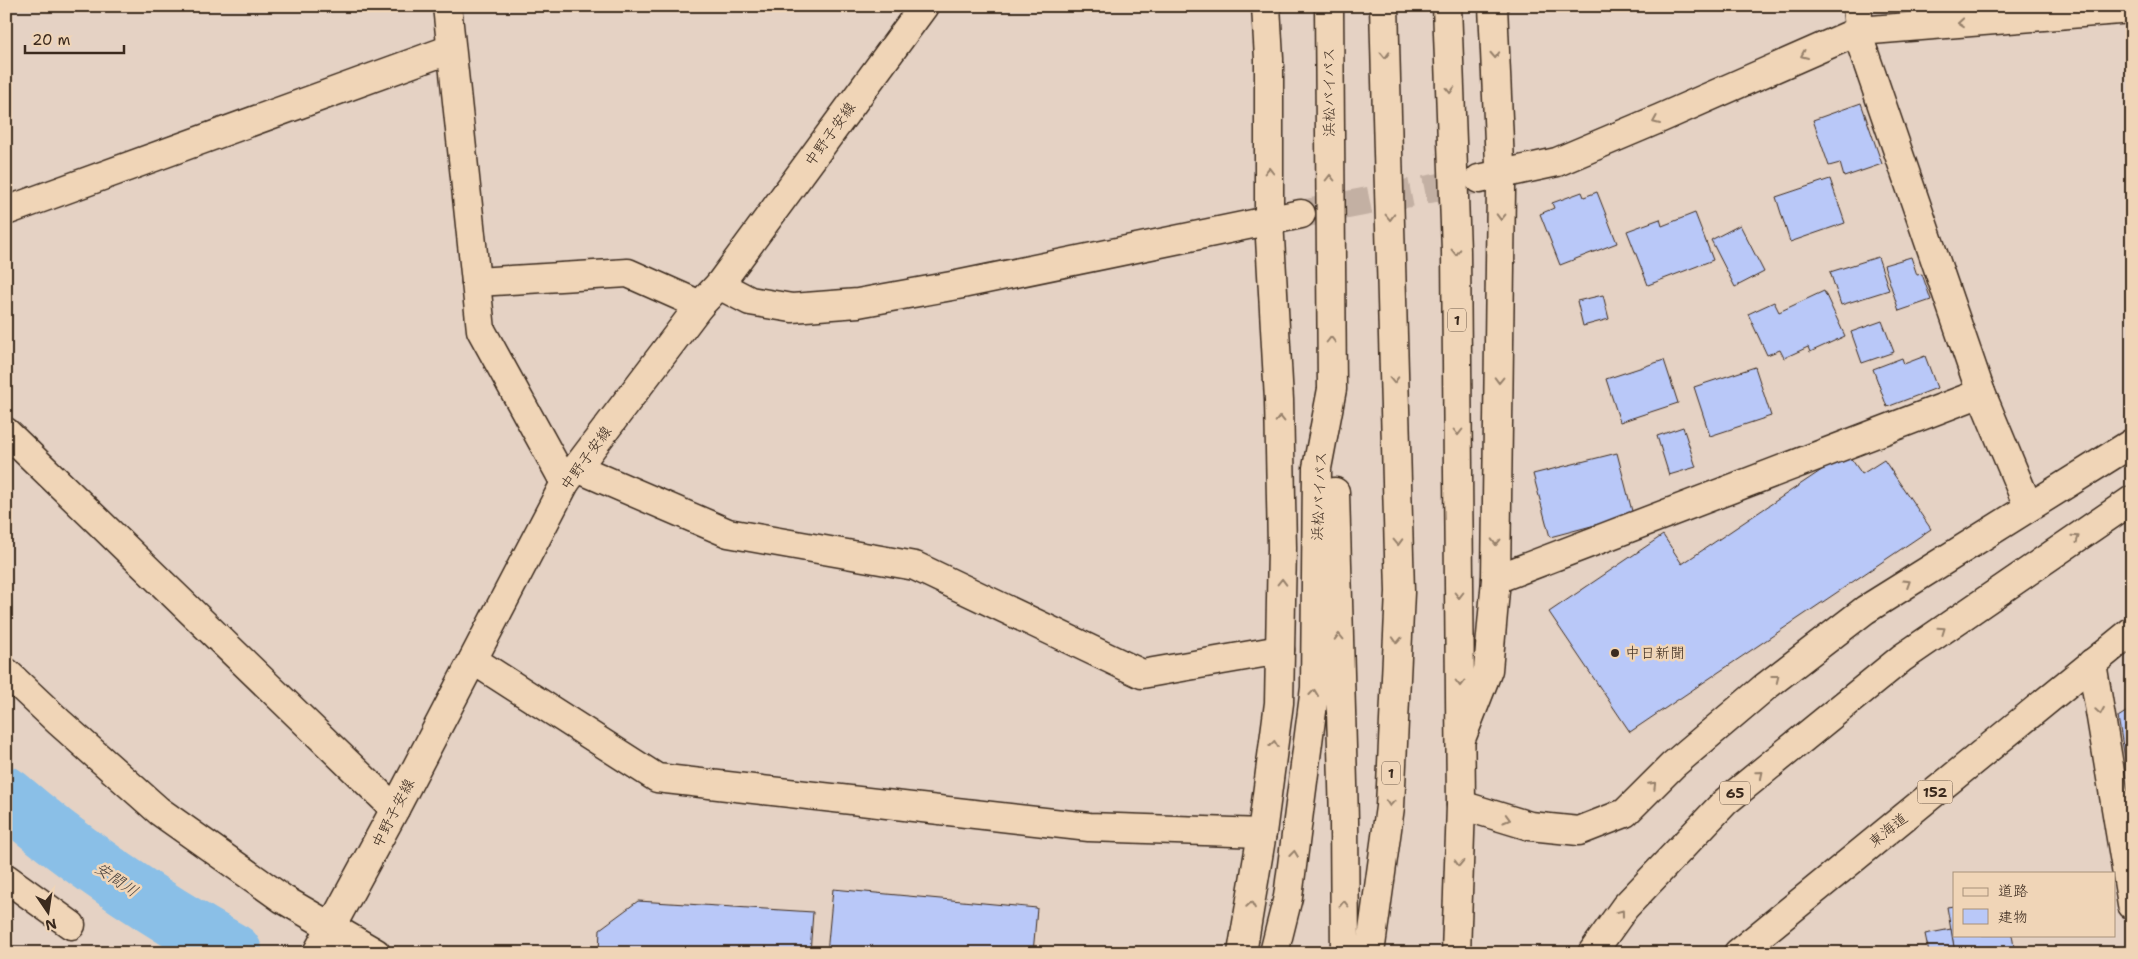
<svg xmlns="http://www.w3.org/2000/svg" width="2138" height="959" font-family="'Shantell Sans','Klee One',sans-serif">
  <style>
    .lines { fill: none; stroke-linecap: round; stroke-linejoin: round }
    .river { stroke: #8abfe7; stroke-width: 59 }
    .building { fill: #b9c8f8; stroke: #3b2a1e }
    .minor-tunnel { stroke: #c3b0a3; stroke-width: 28; stroke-dasharray: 28 14; stroke-linecap: butt }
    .minor-casing { stroke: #3b2a1e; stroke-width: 31 }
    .secondary-casing { stroke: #3b2a1e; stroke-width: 31 }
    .primary-casing { stroke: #3b2a1e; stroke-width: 31 }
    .trunk-casing { stroke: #3b2a1e; stroke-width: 31 }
    .minor { stroke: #f0d5b7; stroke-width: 28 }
    .secondary { stroke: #f0d5b7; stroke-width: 28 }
    .primary { stroke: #f0d5b7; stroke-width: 28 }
    .trunk { stroke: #f0d5b7; stroke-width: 28 }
    .oneway { stroke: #96806a }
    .poi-dot { fill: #3b2a1e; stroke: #f0d5b7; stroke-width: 2 }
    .labels { text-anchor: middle; stroke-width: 5; stroke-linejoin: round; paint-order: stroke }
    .shield { fill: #f0d5b7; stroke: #715d4c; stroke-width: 1 }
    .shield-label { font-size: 14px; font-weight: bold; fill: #3b2a1e }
    .street-label { font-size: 15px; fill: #3b2a1e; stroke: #f0d5b7 }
    .poi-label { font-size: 15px; fill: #3b2a1e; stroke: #f0d5b7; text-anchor: start }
    .water-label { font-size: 16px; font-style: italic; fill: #47403c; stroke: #f0d5b7 }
  </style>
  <rect width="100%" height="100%" fill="#e5d2c4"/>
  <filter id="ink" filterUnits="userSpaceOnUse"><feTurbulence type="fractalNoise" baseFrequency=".02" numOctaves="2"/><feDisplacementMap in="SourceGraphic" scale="10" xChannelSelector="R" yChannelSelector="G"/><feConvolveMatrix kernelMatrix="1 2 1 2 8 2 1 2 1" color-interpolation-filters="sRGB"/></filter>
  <g filter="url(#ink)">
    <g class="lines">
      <path class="river" d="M6,796C74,855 154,908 233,953"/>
    </g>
    <g class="building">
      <path d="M1861,103L1882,164L1844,177L1840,163L1829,166L1813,120Z"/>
      <path d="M1830,179L1845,223L1790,242L1776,197Z"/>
      <path d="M1582,192L1584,197L1597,192L1617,243L1560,265L1540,214L1554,208L1552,203Z"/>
      <path d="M1695,213L1713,260L1648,285L1627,231L1660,219L1662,226Z"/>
      <path d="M1740,225L1764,272L1735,287L1711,240Z"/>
      <path d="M1878,257L1889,290L1841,305L1830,272Z"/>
      <path d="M1911,257L1917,275L1922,274L1931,300L1899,311L1884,265Z"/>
      <path d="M1824,291L1845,336L1810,352L1808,347L1784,358L1780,350L1767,355L1748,314L1774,302L1779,312Z"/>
      <path d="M1603,295L1609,319L1583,326L1577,301Z"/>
      <path d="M1882,321L1894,352L1862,363L1851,332Z"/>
      <path d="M1925,356L1937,388L1887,407L1873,369L1902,358L1904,364Z"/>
      <path d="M1664,360L1678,403L1620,422L1606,379Z"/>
      <path d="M1755,367L1771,416L1710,436L1694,387Z"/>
      <path d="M1683,427L1696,467L1669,475L1657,436Z"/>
      <path d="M1617,453L1633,515L1550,537L1533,474Z"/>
      <path d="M1847,453L1862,474L1884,460L1931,529L1630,732L1549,612L1663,535L1682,564Z"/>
      <path d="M2132,708V799L2118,717Z"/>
      <path d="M833,889L1037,908L1033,953H827Z"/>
      <path d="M638,901L813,912L810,953H599L600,929Z"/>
      <path d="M1954,906V935H2012L2015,953H1955L1947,907Z"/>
      <path d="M1951,929L1955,953H1929L1925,934Z"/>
    </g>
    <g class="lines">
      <path class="minor-tunnel" d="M1301,214L1476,180"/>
      <defs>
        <g id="minor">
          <path d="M447,6L481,330L565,483"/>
          <path d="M1857,6L1860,41L1981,393L2028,506"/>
          <path d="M1479,179L1557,162L1661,118L1859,31L2132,9"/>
          <path d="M6,211L451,49"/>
          <path d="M476,282L628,273L700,305"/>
          <path d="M719,285L750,301L792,308L858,303L957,285L1301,214"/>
          <path d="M6,432L395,809"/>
          <path d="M577,468L728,533L915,566L1142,674L1280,650"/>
          <path d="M1496,579L1981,393"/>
          <path d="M473,660L657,778L1089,827L1262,833"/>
          <path d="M2092,663L2132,905"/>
          <path d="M6,672L59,722L159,811L283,899L376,953"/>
          <path d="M1461,739L1488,670L1496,579L1501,187L1493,6"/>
          <path d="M1461,805L1530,826L1579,831L1625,813L1673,765L1765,687L1865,610L2132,443"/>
          <path d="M6,878L71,925"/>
          <path d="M1242,953L1262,833L1279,703L1282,548L1279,400L1269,220V59L1266,6"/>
        </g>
        <path id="secondary" d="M317,953L395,809L565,483L700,305L719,285L924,6"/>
        <path id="primary" d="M1592,953L1625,907L1725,802L1902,658L2132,500"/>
        <g id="trunk">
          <path d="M1447,6L1456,251L1461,805L1456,953"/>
          <path d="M1335,492L1344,820L1345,953"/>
          <path d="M1274,953L1288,897L1315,688L1317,468L1332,389L1329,6"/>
          <path d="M1370,953L1390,807L1400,592L1384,6"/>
          <path d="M1738,953L2132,631"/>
        </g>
      </defs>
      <use href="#minor" class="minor-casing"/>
      <use href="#secondary" class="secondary-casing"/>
      <use href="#primary" class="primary-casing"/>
      <use href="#trunk" class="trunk-casing"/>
      <use href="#minor" class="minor"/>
      <use href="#secondary" class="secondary"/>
      <use href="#primary" class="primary"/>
      <use href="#trunk" class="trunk"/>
    </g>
    <defs><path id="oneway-chevron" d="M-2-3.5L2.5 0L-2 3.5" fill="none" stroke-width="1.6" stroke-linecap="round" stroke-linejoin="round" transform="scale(1.25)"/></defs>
    <g class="oneway">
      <use href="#oneway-chevron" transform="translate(1961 23) rotate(175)"/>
      <use href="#oneway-chevron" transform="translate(1385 55) rotate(88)"/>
      <use href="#oneway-chevron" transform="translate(1495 55) rotate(87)"/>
      <use href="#oneway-chevron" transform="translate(1804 55) rotate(156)"/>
      <use href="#oneway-chevron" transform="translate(1450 90) rotate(88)"/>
      <use href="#oneway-chevron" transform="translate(1656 121) rotate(157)"/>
      <use href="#oneway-chevron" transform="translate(1269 171) rotate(-90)"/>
      <use href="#oneway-chevron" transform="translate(1330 178) rotate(-90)"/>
      <use href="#oneway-chevron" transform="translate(1390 217) rotate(88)"/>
      <use href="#oneway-chevron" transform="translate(1501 217) rotate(91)"/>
      <use href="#oneway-chevron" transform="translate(1456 252) rotate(89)"/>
      <use href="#oneway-chevron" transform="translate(1331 340) rotate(-90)"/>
      <use href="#oneway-chevron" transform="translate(1394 380) rotate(88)"/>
      <use href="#oneway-chevron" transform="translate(1499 380) rotate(91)"/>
      <use href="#oneway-chevron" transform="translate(1280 419) rotate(-91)"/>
      <use href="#oneway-chevron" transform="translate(1458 432) rotate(90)"/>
      <use href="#oneway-chevron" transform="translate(2076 538) rotate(-35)"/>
      <use href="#oneway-chevron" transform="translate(1398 542) rotate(88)"/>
      <use href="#oneway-chevron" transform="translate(1496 542) rotate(91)"/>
      <use href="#oneway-chevron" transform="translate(1282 582) rotate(-89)"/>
      <use href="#oneway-chevron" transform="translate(1907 583) rotate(-32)"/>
      <use href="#oneway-chevron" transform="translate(1459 595) rotate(90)"/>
      <use href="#oneway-chevron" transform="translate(1942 630) rotate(-35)"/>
      <use href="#oneway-chevron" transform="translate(1339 637) rotate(-92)"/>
      <use href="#oneway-chevron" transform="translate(1397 640) rotate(93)"/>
      <use href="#oneway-chevron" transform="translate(1776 678) rotate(-38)"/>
      <use href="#oneway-chevron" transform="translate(1460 683) rotate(90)"/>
      <use href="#oneway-chevron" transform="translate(1314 693) rotate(-84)"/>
      <use href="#oneway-chevron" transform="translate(2100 711) rotate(81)"/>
      <use href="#oneway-chevron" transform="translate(1274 744) rotate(-83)"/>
      <use href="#oneway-chevron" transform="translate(1760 774) rotate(-39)"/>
      <use href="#oneway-chevron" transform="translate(1653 785) rotate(-45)"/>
      <use href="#oneway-chevron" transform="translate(1390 803) rotate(94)"/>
      <use href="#oneway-chevron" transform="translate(1507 819) rotate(16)"/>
      <use href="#oneway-chevron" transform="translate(1294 854) rotate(-83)"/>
      <use href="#oneway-chevron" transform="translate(1459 863) rotate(92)"/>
      <use href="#oneway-chevron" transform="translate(1344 904) rotate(-90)"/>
      <use href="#oneway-chevron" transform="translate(1251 905) rotate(-81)"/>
      <use href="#oneway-chevron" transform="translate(1621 913) rotate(-53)"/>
    </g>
  </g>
  <circle class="poi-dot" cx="1615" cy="653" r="5"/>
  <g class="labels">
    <g class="shield">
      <rect x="1448" y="308.5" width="18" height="23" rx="4"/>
      <rect x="1382" y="761.5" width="18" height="23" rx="4"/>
      <rect x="1917.5" y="780.5" width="35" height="23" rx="4"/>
      <rect x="1720" y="781.5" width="30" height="23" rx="4"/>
    </g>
    <g class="shield-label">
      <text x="1457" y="325">1</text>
      <text x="1391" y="778">1</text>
      <text x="1935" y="797">152</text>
      <text x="1735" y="798">65</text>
    </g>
    <g class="street-label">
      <text transform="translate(1329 92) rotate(-90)" y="5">浜松バイパス</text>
      <text transform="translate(830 134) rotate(-54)" y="5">中野子安線</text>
      <text transform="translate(586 458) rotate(-54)" y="5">中野子安線</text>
      <text transform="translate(1319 496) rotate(-87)" y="5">浜松バイパス</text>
      <text transform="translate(393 813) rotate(-63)" y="5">中野子安線</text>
      <text transform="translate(1888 830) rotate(-39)" y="5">東海道</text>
    </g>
    <g class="poi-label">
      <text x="1625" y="658">中日新聞</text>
    </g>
    <g class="water-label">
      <text transform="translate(117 879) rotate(34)" y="6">安間川</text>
    </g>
  </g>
  <rect width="2138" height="959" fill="none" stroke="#f0d5b7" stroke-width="25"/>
  <rect x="12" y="12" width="2113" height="934" fill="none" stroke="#3b2a1e" stroke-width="2" filter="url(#ink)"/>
  <rect x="1953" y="872" width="162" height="65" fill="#f0d5b7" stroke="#a8917a"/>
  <rect x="1963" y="888" width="25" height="8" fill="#f0d5b7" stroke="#a8917a"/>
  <text x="1998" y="896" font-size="15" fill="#3b2a1e">道路</text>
  <rect x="1963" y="909" width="25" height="15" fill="#b9c8f8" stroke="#a8917a"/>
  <text x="1998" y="922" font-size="15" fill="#3b2a1e">建物</text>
  <g transform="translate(48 912) rotate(167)" stroke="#f0d5b7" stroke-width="4" paint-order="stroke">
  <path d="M0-4L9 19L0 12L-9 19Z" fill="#3b2a1e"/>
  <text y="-8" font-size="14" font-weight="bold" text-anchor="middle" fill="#3b2a1e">N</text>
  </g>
  <path d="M25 45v8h99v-8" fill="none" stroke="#3b2a1e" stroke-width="2.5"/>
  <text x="32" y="45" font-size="15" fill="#3b2a1e" stroke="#f0d5b7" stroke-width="4" paint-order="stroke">20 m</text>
</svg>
